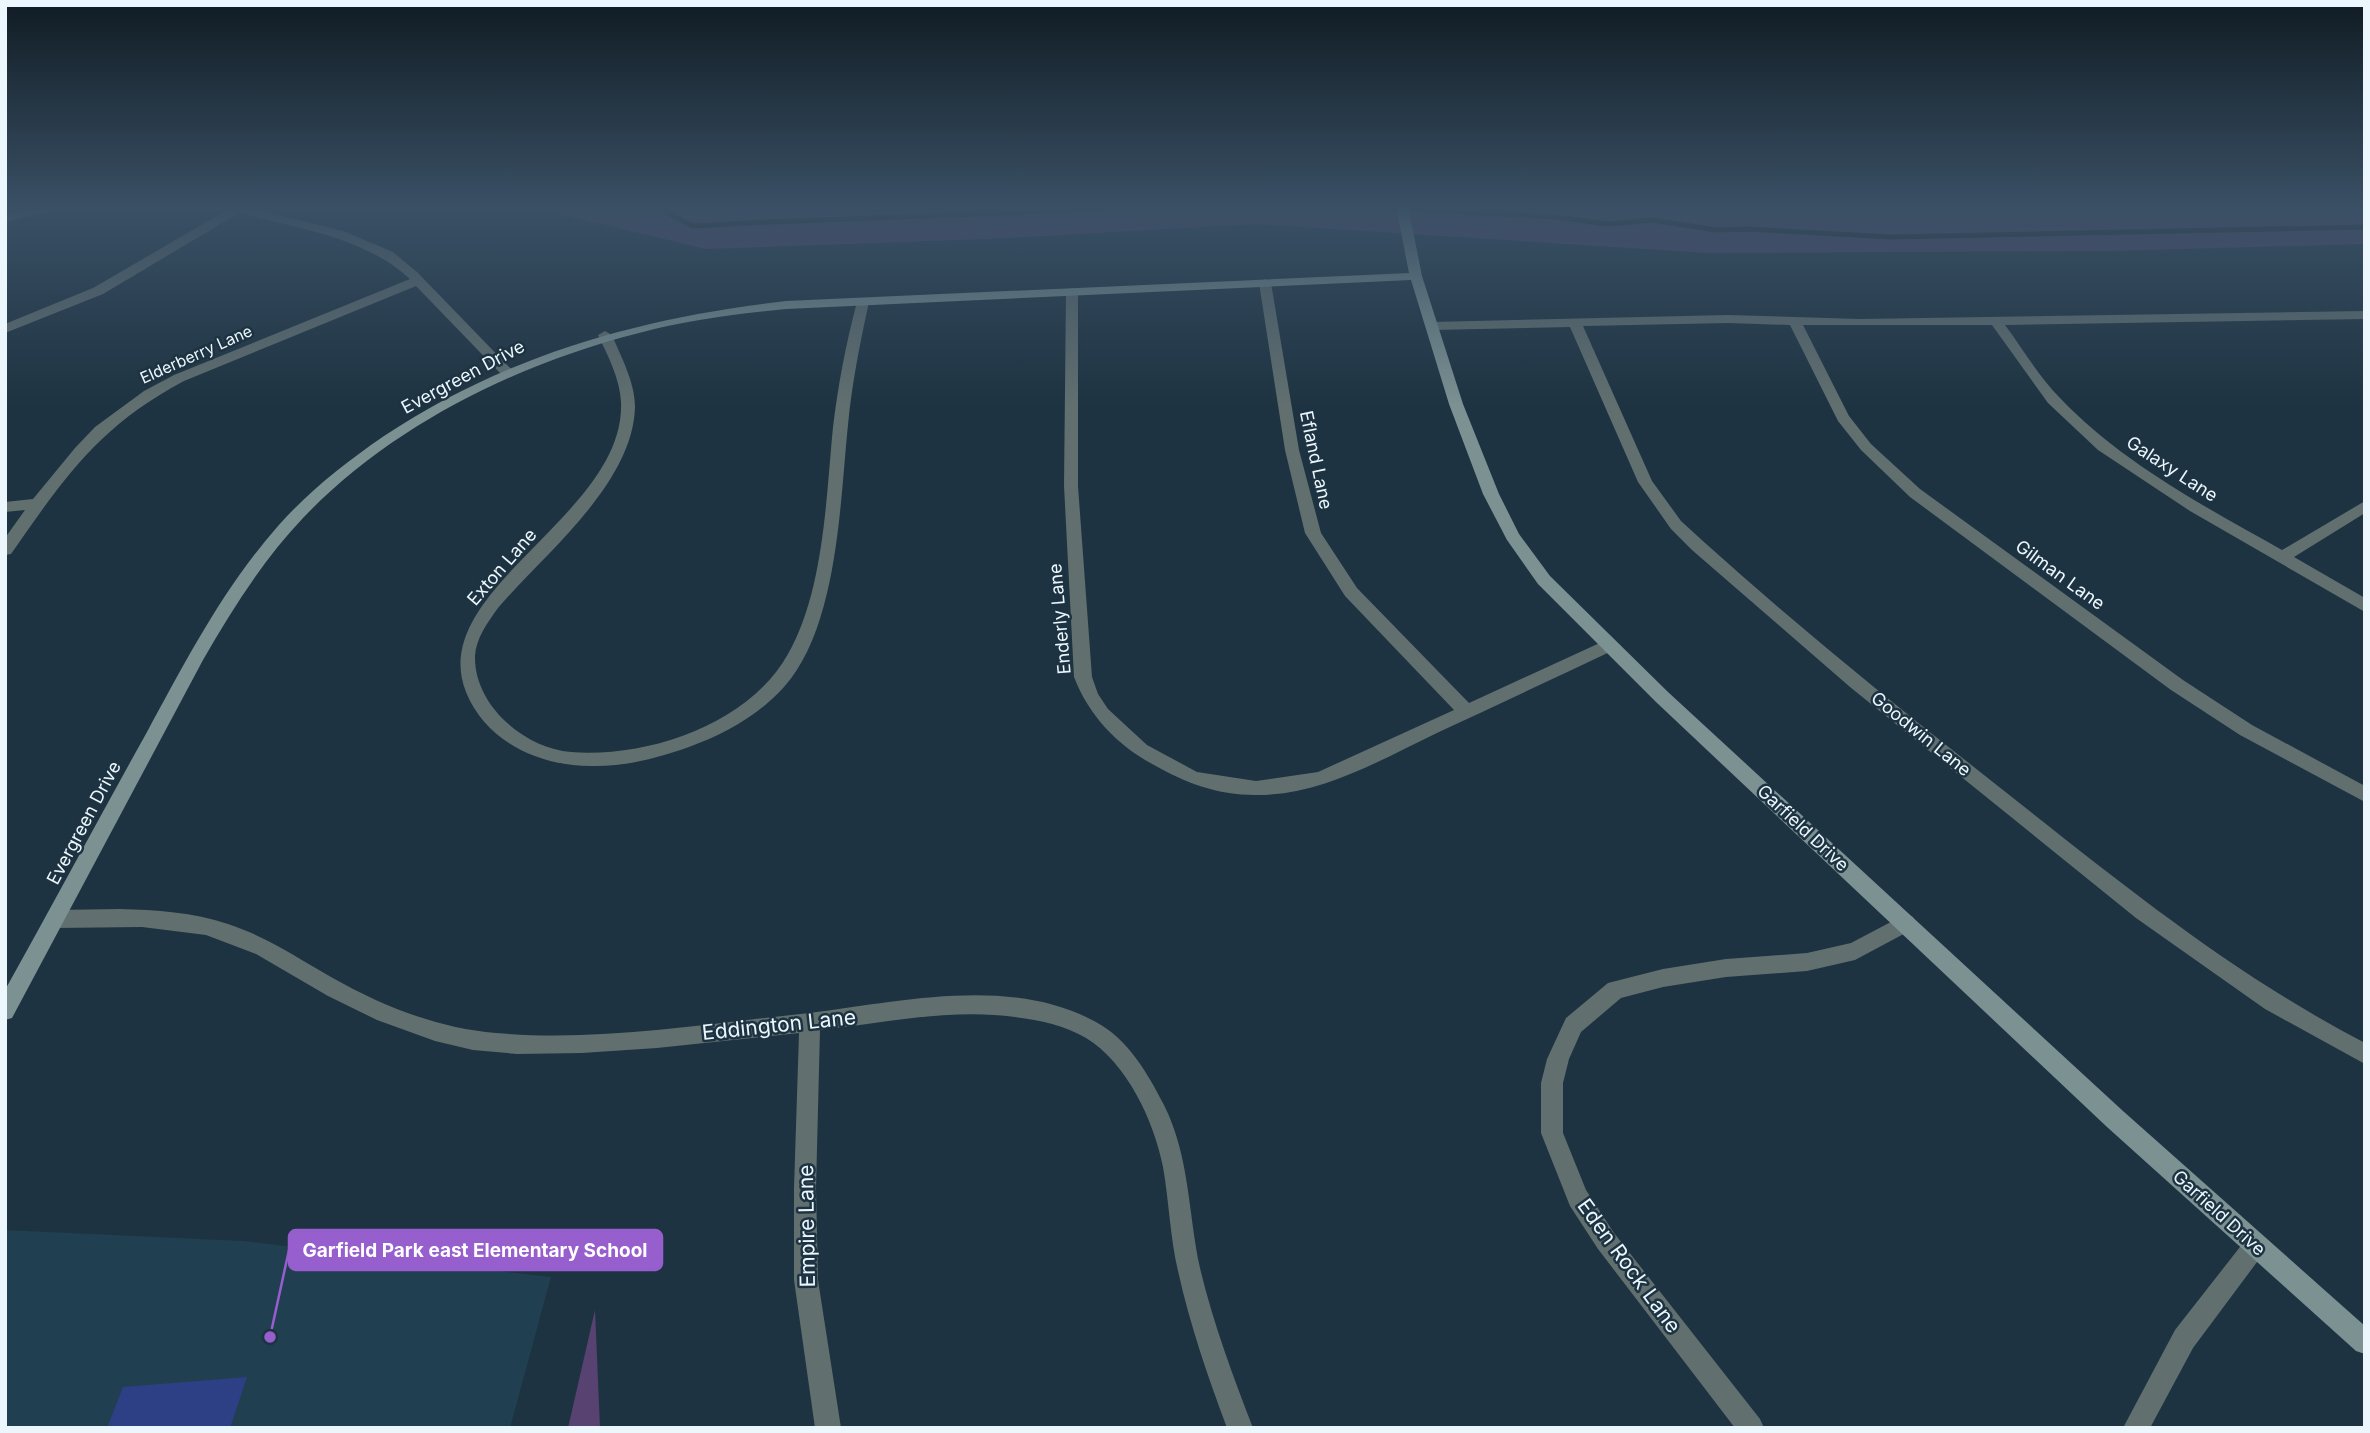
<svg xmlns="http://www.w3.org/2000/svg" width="2370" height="1433" font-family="Inter,sans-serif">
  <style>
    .built { fill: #203f50 }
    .green { fill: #584272 }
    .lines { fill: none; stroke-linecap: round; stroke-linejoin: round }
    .stream { stroke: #0a1812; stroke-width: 5 }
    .building { fill: #2d3f85 }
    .street { fill: #616f6f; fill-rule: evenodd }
    .secondary { fill: #7b9192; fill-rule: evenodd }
    .labels { text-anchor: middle; stroke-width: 5; stroke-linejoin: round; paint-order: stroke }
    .far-street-label { font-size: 16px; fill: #ebf6fd; stroke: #1d3341 }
    .street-label { font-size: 18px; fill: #ebf6fd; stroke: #1d3341 }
    .near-street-label { font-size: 21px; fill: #ebf6fd; stroke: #1d3341 }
    .leader { fill: none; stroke: #975ece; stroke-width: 2.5 }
    .callout-dot { fill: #975ece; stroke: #1d3341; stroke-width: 2.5 }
    .callout { fill: #975ece; stroke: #975ece; stroke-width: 2.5 }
    .callout-label { font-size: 19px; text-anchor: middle; font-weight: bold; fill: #fff }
  </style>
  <rect width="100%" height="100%" fill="#1d3341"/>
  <path class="built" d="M5,1230L243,1241L551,1277L510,1428H5Z"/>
  <g class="green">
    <path d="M526,206H686L700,209L774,206H1695C1918,213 2141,206 2365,206V244L2109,251L1707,253L1256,224L987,239L706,249Z"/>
    <path d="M595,1310L600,1428H568Z"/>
  </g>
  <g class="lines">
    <g class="stream">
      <path d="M617,206L660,209L693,226L745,223L1178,206"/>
      <path d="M1352,206L1557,217L1607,224L1652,220L1716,230L1747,229L1891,237L2365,227"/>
    </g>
  </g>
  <path class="building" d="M247,1377L230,1428H107L123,1387Z"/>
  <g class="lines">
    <g class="street">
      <path d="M47,206H73L5,222V214Z"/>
      <path d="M219,206H242L343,231L393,252L417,272L514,372L507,376L502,375L416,286L184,381C99,426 64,478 11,554L5,555V538L25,510L5,512V502L33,499L75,448L95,427L144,391L174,375L410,279C364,237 299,228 239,213L103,294L5,333V324L93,288L227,210Z"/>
      <path d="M1265,279L1271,283L1299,450L1321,533L1357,588L1469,703L1604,641L1610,639L1618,645L1616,649C1557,677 1497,705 1439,732C1380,760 1321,796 1255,795C1217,795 1186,783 1154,765C1118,746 1089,716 1074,677L1064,486L1066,292L1072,288L1078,292V486L1092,677L1098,694L1108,709L1147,745L1197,772L1256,781L1318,772L1454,710L1345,596L1305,533L1285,450L1259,283Z"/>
      <path d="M863,298L869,302C860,343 852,383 848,425C840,502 838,627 784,687C759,715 725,734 689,747C658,758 624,767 591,766C540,766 486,742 466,692C425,590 626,515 621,402C620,379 608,356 598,335L605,331L612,335C621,357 635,382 635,407C633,484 545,553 498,608C488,622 476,638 475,656C474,705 524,748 571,752C648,758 749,724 788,654C824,591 826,498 833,427C838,385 846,343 857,302Z"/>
      <path d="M2365,311V319L2005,325C2023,349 2039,377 2060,398C2122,463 2204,506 2282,550L2365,501V513L2294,557L2365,598V612L2190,511L2098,450L2048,403L1992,325H1803L1849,416L1871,444L1920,489L2183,680L2252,725L2365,786V802L2240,735L2171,690L1910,497L1861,450L1838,421L1790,325L1728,323L1583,326L1652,481L1681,521L1704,542C1806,634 1914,720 2022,805C2132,892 2240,978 2365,1043V1064L2265,1009L2136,918L1850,687L1692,550L1671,529L1638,482L1570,327L1432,330L1425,326L1432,322L1728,315L1860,319Z"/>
      <path d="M120,909C156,910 193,912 228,924C265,936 298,958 331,977C382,1006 437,1028 496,1033C599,1042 706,1024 809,1013C900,1002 1010,975 1096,1022C1128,1039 1148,1074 1164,1105C1190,1157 1188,1213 1200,1268C1213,1323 1233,1376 1253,1428H1227C1208,1377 1190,1325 1178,1271C1170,1237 1169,1201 1163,1167C1154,1121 1127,1063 1086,1038C1065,1025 1039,1020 1015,1017C952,1008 883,1023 820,1030L816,1188L818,1280L841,1428H815L794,1280V1188L799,1033L657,1048L582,1053L517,1054L473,1050L435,1041L377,1020L328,996L256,954L206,935L142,927L55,928L48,925L45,919L48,913L55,910Z"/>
      <path d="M1906,914L1913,917L1916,923L1913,929L1855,960L1807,971L1726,977L1663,987L1621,998L1581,1032L1569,1059L1563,1083V1133L1586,1190L1614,1233L1760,1419L1764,1428H1735L1598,1249L1570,1206L1541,1133V1083L1547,1059L1566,1018L1608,983L1663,969L1726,959L1807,953L1851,943Z"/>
      <path d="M2255,1234L2263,1238L2267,1246L2263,1254L2193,1348L2150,1428H2123L2175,1330L2247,1238Z"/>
    </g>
    <path class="secondary" d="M1396,206H1408L1422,276L1463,404L1499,494L1519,534L1550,576L1668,692L2123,1111L2365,1326V1354L2356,1351L2107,1127L1656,702L1538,584L1507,540L1483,494L1449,404L1411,280L786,309C737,314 687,320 639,333C517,364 392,425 303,518C263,560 232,610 203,660L12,1018L5,1020V990C53,904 99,818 147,732C186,660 224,587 278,526C309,491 346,462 384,436C506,355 642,317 786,301L1409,273Z"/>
  </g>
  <linearGradient id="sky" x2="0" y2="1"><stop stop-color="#101c24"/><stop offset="0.51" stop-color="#3a5065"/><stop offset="1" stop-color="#3a5065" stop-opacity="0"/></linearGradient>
  <rect width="2370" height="407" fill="url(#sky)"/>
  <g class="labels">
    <g class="far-street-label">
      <text transform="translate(196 354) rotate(-24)" y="6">Elderberry Lane</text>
    </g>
    <g class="street-label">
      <text transform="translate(463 377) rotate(-28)" y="6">Evergreen Drive</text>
      <text transform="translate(1316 460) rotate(78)" y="6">Efland Lane</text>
      <text transform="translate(2172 469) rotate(33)" y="6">Galaxy Lane</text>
      <text transform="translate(502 567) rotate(-49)" y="6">Exton Lane</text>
      <text transform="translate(2060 575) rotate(36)" y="6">Gilman Lane</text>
      <text transform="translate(1060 619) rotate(-95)" y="6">Enderly Lane</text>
      <text transform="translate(1921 734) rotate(39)" y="6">Goodwin Lane</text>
      <text transform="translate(84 823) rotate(-62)" y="6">Evergreen Drive</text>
      <text transform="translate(1803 828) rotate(43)" y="6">Garfield Drive</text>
      <text transform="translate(2219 1213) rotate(42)" y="6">Garfield Drive</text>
    </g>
    <g class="near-street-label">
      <text transform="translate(779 1025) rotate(-6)" y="7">Eddington Lane</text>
      <text transform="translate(807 1226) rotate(-91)" y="7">Empire Lane</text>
      <text transform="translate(1629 1266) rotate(54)" y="7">Eden Rock Lane</text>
    </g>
  </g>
  <path class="leader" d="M270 1337L289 1250"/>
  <circle class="callout-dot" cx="270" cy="1337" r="7"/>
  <rect class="callout" x="289" y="1230" width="373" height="40" rx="7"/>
  <g class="callout-label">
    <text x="475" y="1257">Garfield Park east Elementary School</text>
  </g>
  <rect width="2370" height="1433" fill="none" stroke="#ebf6fd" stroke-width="14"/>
</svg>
